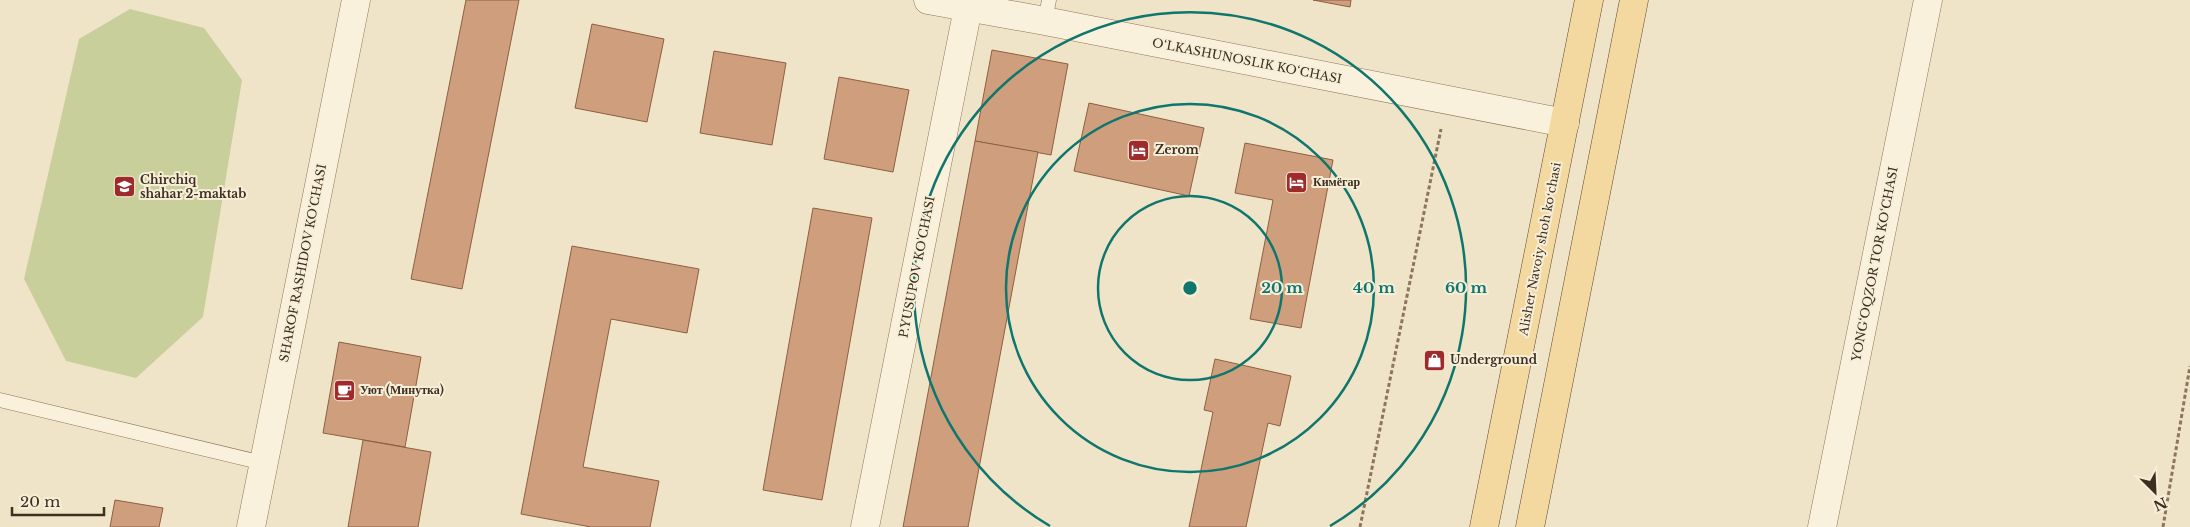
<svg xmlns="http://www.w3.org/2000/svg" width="2190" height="527" font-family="'Libre Baskerville',serif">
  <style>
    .green { fill: #c9cf9b }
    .building { fill: #cf9f7d; stroke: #8d5f41 }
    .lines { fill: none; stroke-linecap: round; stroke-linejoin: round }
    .service-casing { stroke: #8d765c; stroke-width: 15 }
    .minor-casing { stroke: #8d765c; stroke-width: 29 }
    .primary-casing { stroke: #5b4430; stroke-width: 29 }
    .path { stroke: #8d765c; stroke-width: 3; stroke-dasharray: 4 2.5; stroke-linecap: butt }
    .service { stroke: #faf1dc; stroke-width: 14 }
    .minor { stroke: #faf1dc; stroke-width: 28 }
    .primary { stroke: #f3d9a0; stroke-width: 28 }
    .ring { fill: none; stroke: #0f766e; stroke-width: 2.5 }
    .labels { text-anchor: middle; stroke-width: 4; stroke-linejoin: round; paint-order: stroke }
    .street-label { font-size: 12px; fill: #3d2e20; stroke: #f7eed8 }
    .poi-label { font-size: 12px; font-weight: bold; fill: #3d2e20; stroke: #f7eed8; text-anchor: start }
    .centre { fill: #0f766e; stroke: #f7eed8; stroke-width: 2.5 }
    .ring-label { font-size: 15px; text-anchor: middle; font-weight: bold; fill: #0f766e; stroke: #f7eed8; stroke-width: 4; stroke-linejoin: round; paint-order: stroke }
  </style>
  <rect width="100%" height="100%" fill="#f0e4c8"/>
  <path class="green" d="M130,9L204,28L242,80L203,317L136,378L66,361L24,279L79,39Z"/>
  <g class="building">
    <path d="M466,0H519L462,289L411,279Z"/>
    <path d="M1313,0H1351L1350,7Z"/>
    <path d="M592,24L664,39L647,122L575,108Z"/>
    <path d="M992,50L1068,64L1051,155L975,141Z"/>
    <path d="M714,51L786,63L772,145L700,133Z"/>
    <path d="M839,77L909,90L893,172L824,159Z"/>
    <path d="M1089,103L1204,128L1189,196L1074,171Z"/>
    <path d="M975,141L1038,152L968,527H903Z"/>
    <path d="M1245,143L1333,160L1301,328L1250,319L1273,200L1235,193Z"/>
    <path d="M813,208L872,218L822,500L763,490Z"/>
    <path d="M572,246L699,269L687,333L611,319L583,467L659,481L650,527H591L521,514Z"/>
    <path d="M339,342L421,357L405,447L323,433Z"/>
    <path d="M1215,359L1291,376L1280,426L1268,423L1246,527H1189L1213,412L1204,410Z"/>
    <path d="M363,440L431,452L418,527H348Z"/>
    <path d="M115,500L163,508L159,527H110Z"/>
  </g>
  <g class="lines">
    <defs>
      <g id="service">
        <path d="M1045,21L1049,0"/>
        <path d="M0,400L263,463"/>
      </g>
      <g id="minor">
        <path d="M928,0L1045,21L1565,123"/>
        <path d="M251,527L356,0"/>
        <path d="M865,527L968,8"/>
        <path d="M1822,527L1928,0"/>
      </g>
      <g id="primary">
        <path d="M1484,527L1589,0"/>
        <path d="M1530,527L1634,0"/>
      </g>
    </defs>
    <use href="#service" class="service-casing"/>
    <use href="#minor" class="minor-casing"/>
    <use href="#primary" class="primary-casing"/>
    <g class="path">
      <path d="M1360,527L1441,129"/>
      <path d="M2163,527L2190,366"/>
    </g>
    <use href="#service" class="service"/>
    <use href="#minor" class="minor"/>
    <use href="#primary" class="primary"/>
  </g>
  <g class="ring">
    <circle cx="1190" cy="288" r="92"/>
    <circle cx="1190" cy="288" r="184"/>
    <path d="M1050 526A276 276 0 1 1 1330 526"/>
  </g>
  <defs>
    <symbol id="hotel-square" viewBox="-11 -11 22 22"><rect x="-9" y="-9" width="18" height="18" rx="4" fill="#9e2a2b" stroke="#f7eed8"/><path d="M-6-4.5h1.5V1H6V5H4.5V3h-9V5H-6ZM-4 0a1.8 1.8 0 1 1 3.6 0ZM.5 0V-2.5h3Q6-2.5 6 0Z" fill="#fff"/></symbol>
    <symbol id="school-square" viewBox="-11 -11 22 22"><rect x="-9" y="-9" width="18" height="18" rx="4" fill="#9e2a2b" stroke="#f7eed8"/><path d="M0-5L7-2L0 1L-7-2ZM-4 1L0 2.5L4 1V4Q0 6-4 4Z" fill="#fff"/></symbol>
    <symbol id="shop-square" viewBox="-11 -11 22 22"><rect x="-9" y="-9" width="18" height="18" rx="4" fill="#9e2a2b" stroke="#f7eed8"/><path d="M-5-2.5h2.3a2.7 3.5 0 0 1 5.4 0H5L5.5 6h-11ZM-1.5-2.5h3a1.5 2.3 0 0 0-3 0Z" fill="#fff"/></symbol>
    <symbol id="cafe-square" viewBox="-11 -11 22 22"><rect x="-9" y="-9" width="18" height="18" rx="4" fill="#9e2a2b" stroke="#f7eed8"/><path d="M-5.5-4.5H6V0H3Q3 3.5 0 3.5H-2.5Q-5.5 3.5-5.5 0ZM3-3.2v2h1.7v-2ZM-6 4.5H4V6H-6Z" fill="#fff"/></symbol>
  </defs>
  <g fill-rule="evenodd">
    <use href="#hotel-square" x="1126" y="138" width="25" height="25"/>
    <use href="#hotel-square" x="1284" y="170" width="25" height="25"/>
    <use href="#school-square" x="112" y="174" width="25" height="25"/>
    <use href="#shop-square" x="1422" y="348" width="25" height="25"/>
    <use href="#cafe-square" x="332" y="378" width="25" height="25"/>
  </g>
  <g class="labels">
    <g class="street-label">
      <text transform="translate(1247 61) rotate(11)" y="4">O‘LKASHUNOSLIK KO‘CHASI</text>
      <text transform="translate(1540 249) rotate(-79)" y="4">Alisher Navoiy shoh koʻchasi</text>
      <text transform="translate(303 263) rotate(-79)" y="4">SHAROF RASHIDOV KO'CHASI</text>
      <text transform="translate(1875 264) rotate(-79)" y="4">YONG‘OQZOR TOR KO‘CHASI</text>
      <text transform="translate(917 267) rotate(-79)" y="4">P.YUSUPOV KO'CHASI</text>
    </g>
    <g class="poi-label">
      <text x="1155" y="154">Zerom</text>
      <text x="140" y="184">Chirchiq<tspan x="140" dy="14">shahar 2-maktab</tspan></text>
      <text x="1313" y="186">Кимёгар</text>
      <text x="1450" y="364">Underground</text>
      <text x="360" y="394">Уют (Минутка)</text>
    </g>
  </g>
  <circle cx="1190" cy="288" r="8" class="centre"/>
  <g class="ring-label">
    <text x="1282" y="293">20 m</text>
    <text x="1374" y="293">40 m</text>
    <text x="1466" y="293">60 m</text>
  </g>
  <g transform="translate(2155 492) rotate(156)" stroke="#f7eed8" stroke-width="4" paint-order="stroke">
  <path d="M0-4L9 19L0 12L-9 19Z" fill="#3d2e20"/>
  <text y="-8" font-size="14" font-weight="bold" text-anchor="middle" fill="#3d2e20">N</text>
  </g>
  <path d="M12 507v8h92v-8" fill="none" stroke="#3d2e20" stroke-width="2.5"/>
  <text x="20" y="507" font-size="15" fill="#3d2e20" stroke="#f7eed8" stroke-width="4" paint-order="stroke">20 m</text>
</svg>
